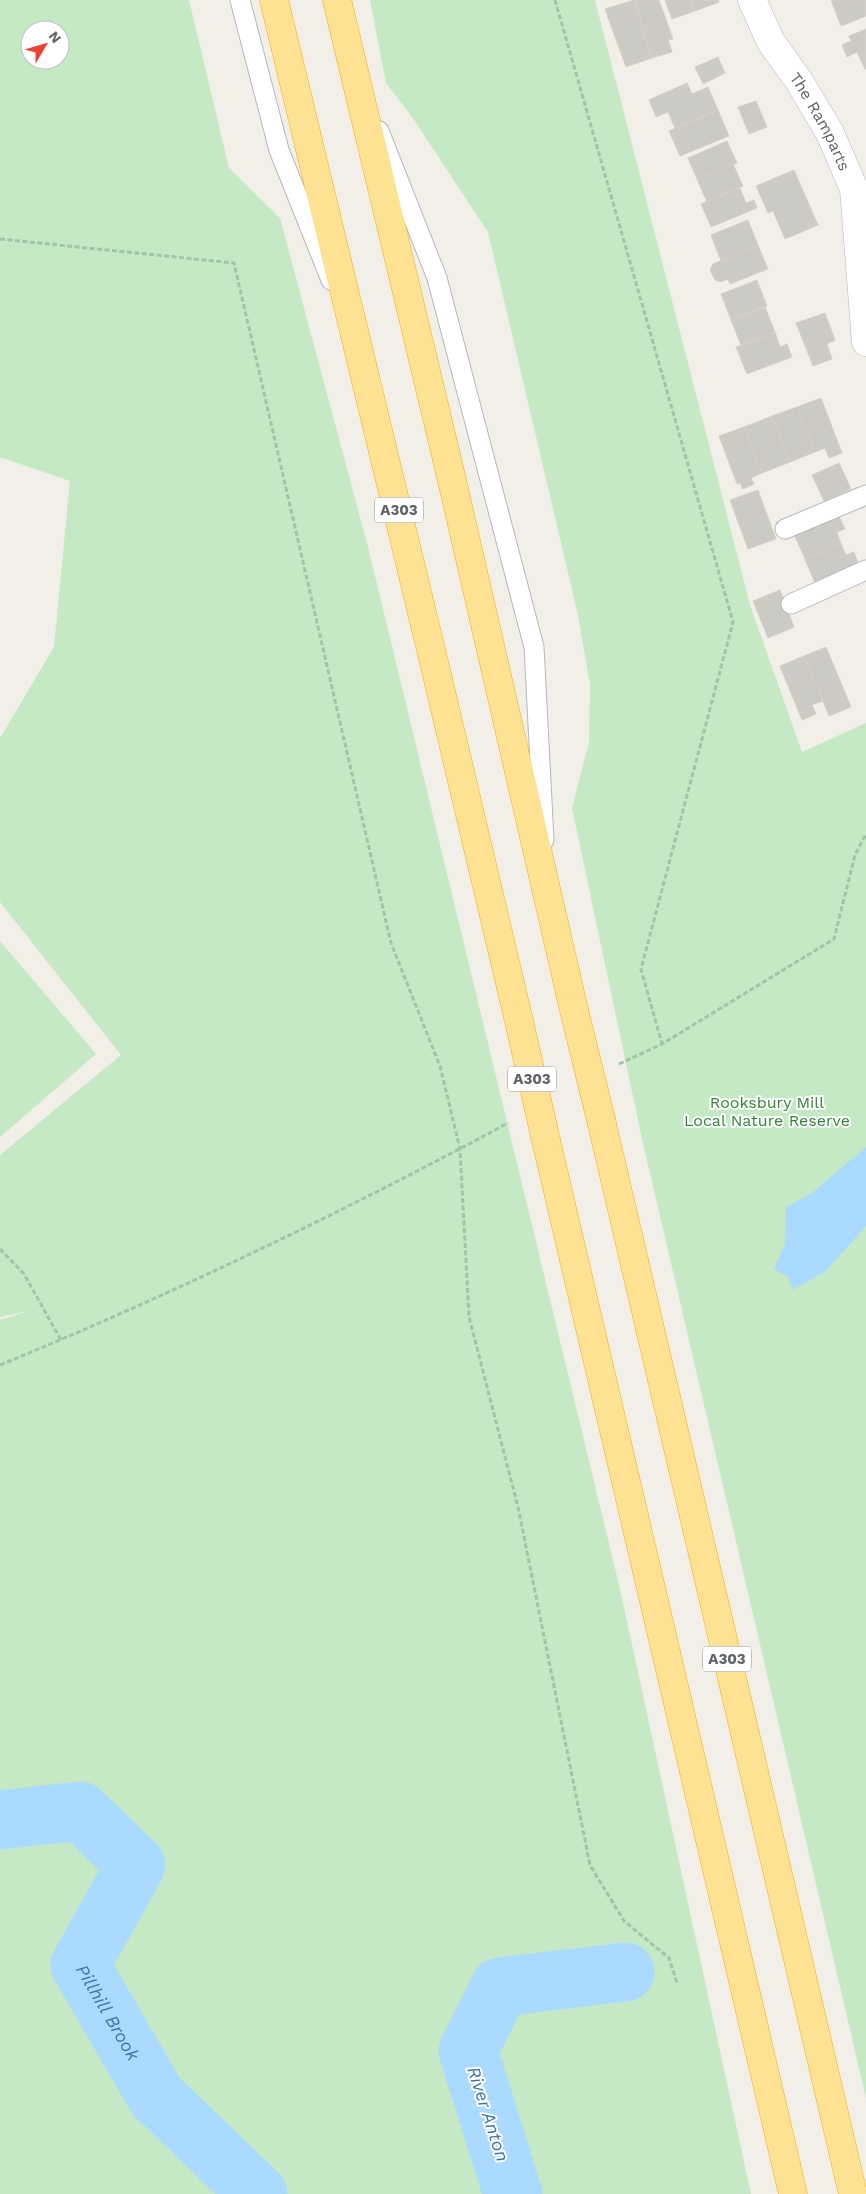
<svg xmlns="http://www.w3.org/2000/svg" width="866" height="2194" font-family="'Work Sans',sans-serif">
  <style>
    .green { fill: #c5e8c5; fill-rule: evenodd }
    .water { fill: #aadaff }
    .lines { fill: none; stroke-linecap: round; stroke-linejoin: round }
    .river { stroke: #aadaff; stroke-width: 59 }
    .building { fill: #cccac5; stroke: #d6d1c6 }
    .lane-casing { stroke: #b5b8bc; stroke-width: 21 }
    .street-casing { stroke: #b5b8bc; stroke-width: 29 }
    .highway-casing { stroke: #f9ab00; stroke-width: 29 }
    .path { stroke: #9cc7a9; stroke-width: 3; stroke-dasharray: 5 2.5; stroke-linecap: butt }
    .lane { stroke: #fff; stroke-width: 19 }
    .street { stroke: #fff; stroke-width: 28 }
    .highway { stroke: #fde293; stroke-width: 28 }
    .highway-bridge-casing { stroke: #f9ab00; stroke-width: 29; stroke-linecap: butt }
    .highway-bridge { stroke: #fde293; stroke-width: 28 }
    .labels { text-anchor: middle; stroke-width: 4; stroke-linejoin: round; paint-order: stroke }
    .shield { fill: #fff; stroke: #8f9295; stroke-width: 1 }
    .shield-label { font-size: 15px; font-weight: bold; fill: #5f6368 }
    .street-label { font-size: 16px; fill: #5f6368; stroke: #fff }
    .park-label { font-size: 16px; fill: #348238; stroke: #fff }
    .water-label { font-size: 18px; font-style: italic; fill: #4174aa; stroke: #fff }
  </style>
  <rect width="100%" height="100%" fill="#f1efe8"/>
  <g class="green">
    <path d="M0,0H189L229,168L280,218L368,547L620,1589L751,2194H0V1320L28,1311L0,1317V1155L121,1055L0,902V738L54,647L70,481L0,457ZM30,30H60V60H30Z"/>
    <path d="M370,0H595L750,605L802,752L866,723V2098L642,1139L572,808L589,742L590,685L578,615L488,232L412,117L386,83Z"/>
    <path d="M0,941L96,1054L0,1137Z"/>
  </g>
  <path class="water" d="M866,1147V1226L827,1270L793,1290L788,1277L774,1269L785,1244L786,1207L812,1193Z"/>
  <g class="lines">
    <g class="river">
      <path id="s1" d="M0,1820L80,1811L136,1865L80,1965L156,2096L258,2194"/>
      <path d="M513,2194L468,2051L500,1987L625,1972"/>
    </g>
  </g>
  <g class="building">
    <path d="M634,0H659L673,39L668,40L672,52L652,58Z"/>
    <path d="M634,0L652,58L626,67L605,9Z"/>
    <path d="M665,0H691L695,11L672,19Z"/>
    <path d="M691,0H718L719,2L695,11Z"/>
    <path d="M831,0H866V16L841,26Z"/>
    <path d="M866,29V69H865L857,52L847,57L842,45L851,41L849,36Z"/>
    <path d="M718,57L725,73L703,84L695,67Z"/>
    <path d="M687,83L692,94L708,87L718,110L675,128L668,112L656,117L649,100Z"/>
    <path d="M756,101L767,127L749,134L738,107Z"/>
    <path d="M718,110L729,136L680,156L669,131Z"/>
    <path d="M727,141L737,163L697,179L688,158Z"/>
    <path d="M733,164L743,186L707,202L697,179Z"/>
    <path d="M794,170L818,225L785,239L773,211L768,213L756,186Z"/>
    <path d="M740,188L746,203L754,200L757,208L711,227L701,204Z"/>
    <path d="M748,220L758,245L721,261L711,235Z"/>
    <path d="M758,245L768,269L730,284L728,279L721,282L715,280L710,270L713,264Z"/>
    <path d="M757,280L767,306L731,320L721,294Z"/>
    <path d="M765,307L775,332L741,345L731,320Z"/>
    <path d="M825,313L835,340L827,344L832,359L813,366L796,323Z"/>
    <path d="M775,332L780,347L787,344L792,357L747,374L736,347Z"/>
    <path d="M821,398L842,453L829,458L825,448L815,452L797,407Z"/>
    <path d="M797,407L815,452L790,462L772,416Z"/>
    <path d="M772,416L790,462L762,473L744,427Z"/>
    <path d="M744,427L762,473L751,478L754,484L743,489L740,483L737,484L719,436Z"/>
    <path d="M839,463L851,489L824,501L812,475Z"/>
    <path d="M758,490L776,539L748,549L730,500Z"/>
    <path d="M839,516L845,529L837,532L841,544L805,559L794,534Z"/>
    <path d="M841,544L846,555L854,552L859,565L815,583L805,559Z"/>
    <path d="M780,590L794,627L768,638L753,601Z"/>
    <path d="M826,647L851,707L829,716L804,656Z"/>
    <path d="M804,656L823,701L812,705L816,714L802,720L780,666Z"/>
  </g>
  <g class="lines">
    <defs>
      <g id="lane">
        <path d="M240,0L279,150L331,280"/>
        <path d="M379,131L437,278L534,647L544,840"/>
        <path d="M785,529L866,495"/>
        <path d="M791,604L866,570"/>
      </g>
      <g id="street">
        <path id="s2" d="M752,0L771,42L799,81L830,133L854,189L866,342"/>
      </g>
      <g id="highway">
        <path d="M274,0C355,341 440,680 519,1021"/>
        <path d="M337,0L450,472L574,1010"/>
        <path d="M602,1124L853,2194"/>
        <path d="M545,1136L793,2194"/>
      </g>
    </defs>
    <use href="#lane" class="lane-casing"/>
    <use href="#street" class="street-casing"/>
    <use href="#highway" class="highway-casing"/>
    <g class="path">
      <path d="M555,0L733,622L641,969L662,1044"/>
      <path d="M0,239L234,263L391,943L440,1066L460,1149L469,1317L518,1507L590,1865L624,1921L669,1958L677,1983"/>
      <path d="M619,1064L662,1044L834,939L855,855L866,834"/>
      <path d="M0,1249L24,1274L61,1340"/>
      <path d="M0,1365C173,1294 343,1212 508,1123"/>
    </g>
    <use href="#lane" class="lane"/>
    <use href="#street" class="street"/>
    <use href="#highway" class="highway"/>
    <defs>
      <g id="highway-bridge">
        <path d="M574,1010L602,1124"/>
        <path d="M519,1021L545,1136"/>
      </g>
    </defs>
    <use href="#highway-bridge" class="highway-bridge-casing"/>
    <use href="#highway-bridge" class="highway-bridge"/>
  </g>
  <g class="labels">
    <g class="shield">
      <rect x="375" y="497.5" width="48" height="25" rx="4"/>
      <rect x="508" y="1066.5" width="48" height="25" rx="4"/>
      <rect x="703" y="1646.5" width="48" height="25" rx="4"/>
    </g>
    <g class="shield-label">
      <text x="399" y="515">A303</text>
      <text x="532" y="1084">A303</text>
      <text x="727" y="1664">A303</text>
    </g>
    <g class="street-label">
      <text dy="6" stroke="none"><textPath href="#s2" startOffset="140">The Ramparts</textPath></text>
    </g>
    <g class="park-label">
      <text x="767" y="1108">Rooksbury Mill<tspan x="767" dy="18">Local Nature Reserve</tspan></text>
    </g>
    <g class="water-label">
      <text dy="6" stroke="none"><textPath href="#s1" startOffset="328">Pillhill Brook</textPath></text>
      <text transform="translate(488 2114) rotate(72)" y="6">River Anton</text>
    </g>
  </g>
  <g transform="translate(45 45) rotate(52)"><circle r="24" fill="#ffffff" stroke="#bfc1c3"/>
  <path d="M0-4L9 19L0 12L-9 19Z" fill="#ea4335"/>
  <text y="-8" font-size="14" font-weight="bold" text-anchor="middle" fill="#5f6368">N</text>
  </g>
</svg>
